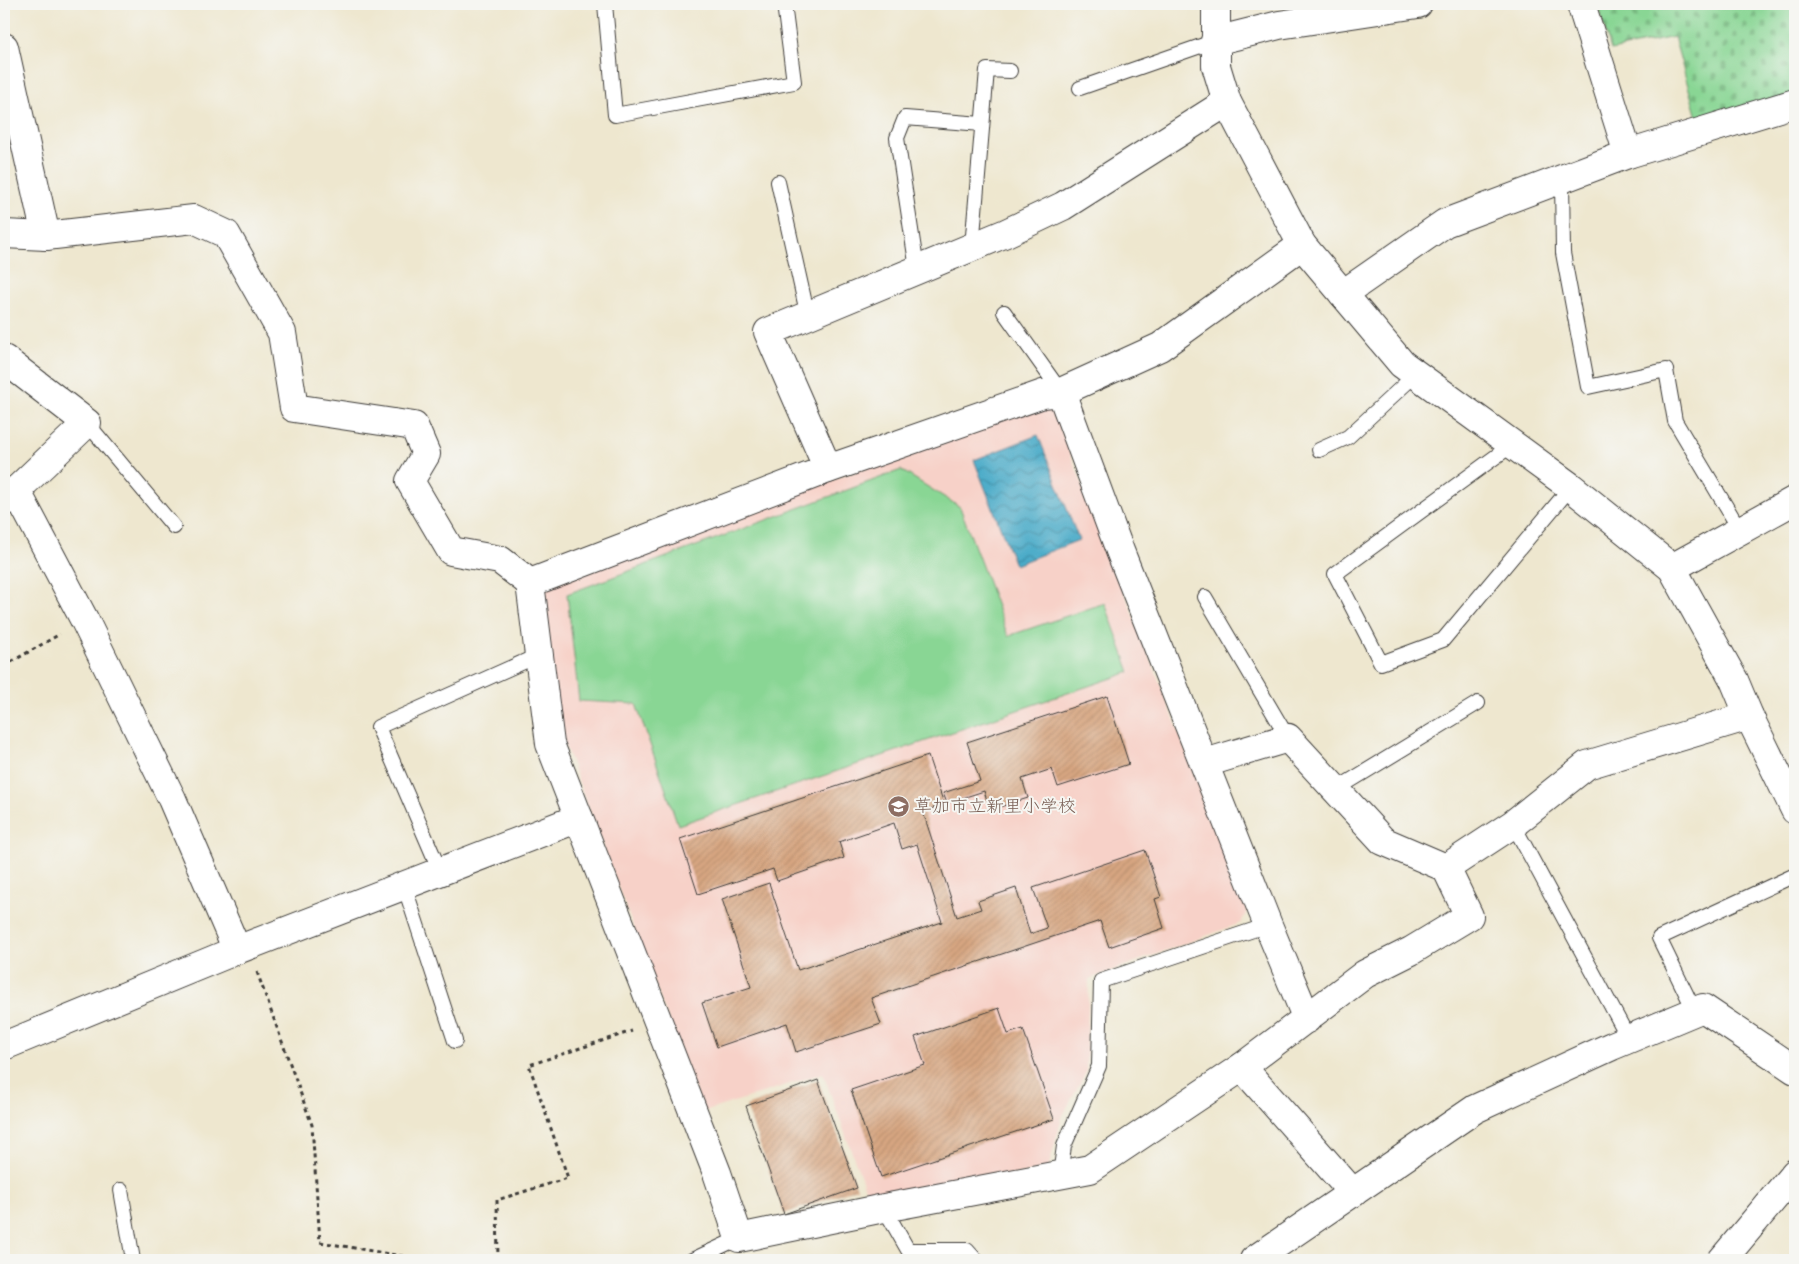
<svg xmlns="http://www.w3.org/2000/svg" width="1799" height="1264" font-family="Delius,'Klee One',sans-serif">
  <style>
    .built { fill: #f7d1c8 }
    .green { fill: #89d694; stroke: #527958 }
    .cemetery { fill: url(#cemetery-stones); stroke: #527958 }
    .water { fill: url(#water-waves); stroke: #326372 }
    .building { fill: url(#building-hatch) }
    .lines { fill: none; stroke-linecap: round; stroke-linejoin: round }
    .service-casing { stroke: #3c3a37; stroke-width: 16 }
    .minor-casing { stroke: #3c3a37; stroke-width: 30 }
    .path { stroke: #3c3a37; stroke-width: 3; stroke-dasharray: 4 4; stroke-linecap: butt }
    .service { stroke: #fff; stroke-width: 14 }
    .minor { stroke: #fff; stroke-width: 28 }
    .labels { text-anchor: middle; stroke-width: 4; stroke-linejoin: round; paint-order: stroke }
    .education-label { font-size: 18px; fill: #785e54; stroke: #f6f6f2; text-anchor: start }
  </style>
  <defs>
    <pattern id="cemetery-stones" width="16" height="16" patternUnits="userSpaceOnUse" patternTransform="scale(1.25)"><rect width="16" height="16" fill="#89d694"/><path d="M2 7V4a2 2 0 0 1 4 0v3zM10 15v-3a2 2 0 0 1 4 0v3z" fill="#76b77f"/></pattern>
    <pattern id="water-waves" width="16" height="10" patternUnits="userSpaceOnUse" patternTransform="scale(1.25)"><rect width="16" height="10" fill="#48aac8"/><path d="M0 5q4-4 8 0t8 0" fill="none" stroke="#3b8aa2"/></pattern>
    <pattern id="building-hatch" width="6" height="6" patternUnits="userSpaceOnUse" patternTransform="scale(1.25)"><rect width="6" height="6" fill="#d7a681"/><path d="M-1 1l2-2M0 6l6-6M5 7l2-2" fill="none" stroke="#b88e6f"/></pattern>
  </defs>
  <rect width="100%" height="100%" fill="#f6f6f2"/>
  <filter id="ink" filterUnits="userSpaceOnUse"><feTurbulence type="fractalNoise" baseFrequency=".02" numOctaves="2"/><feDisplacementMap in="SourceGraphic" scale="10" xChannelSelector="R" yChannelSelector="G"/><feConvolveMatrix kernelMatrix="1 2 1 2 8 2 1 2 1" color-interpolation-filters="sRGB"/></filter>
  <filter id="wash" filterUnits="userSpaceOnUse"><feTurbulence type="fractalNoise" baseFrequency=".0096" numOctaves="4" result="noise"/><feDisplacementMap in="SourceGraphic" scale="20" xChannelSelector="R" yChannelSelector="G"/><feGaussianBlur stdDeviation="1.12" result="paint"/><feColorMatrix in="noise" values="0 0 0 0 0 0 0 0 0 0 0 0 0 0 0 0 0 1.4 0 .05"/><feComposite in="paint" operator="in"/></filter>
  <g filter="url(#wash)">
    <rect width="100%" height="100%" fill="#eee7cf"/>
    <path class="built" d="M1040,404L1054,412L1248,909L1241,923L1089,979L1086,1072L1062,1117L1048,1169L870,1202L823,1073L703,1112L555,719L541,598L550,583Z"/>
    <path class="green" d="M901,470L960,507L1008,636L1105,603L1130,672L678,825L636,704L579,701L567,594Z"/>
    <path class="cemetery" d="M1597,4H1795V95L1698,121L1674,37L1611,50Z"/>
    <path class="water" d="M1038,435L1079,540L1015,565L974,460Z"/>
    <g id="blocks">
      <g class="building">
        <path d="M1107,696L1129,764L1058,787L1052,769L1022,779L1028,798L990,810L984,791L947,803L943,793L980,781L967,742Z"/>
        <path d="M928,756L944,804L923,812L957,917L981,909L978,901L1016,888L1030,934L1047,928L1033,888L1145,850L1161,897L1155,899L1164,928L1109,947L1100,921L871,998L881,1024L796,1052L787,1023L717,1047L702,1003L751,987L722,899L769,883L798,970L942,922L917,844L902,849L894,823L839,842L844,858L777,881L773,869L698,894L680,839Z"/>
        <path d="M999,1008L1008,1034L1023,1029L1054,1119L881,1177L851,1090L925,1065L915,1037Z"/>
        <path d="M818,1080L857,1188L784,1214L746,1106Z"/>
      </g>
    </g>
  </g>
  <g filter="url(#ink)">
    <use href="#blocks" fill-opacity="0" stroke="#3c3a37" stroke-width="1"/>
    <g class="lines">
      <defs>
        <g id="service">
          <path d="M605,4L615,115L794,82L784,4"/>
          <path d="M1080,88L1215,41"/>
          <path d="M1562,179L1563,253L1588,387L1666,370L1675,421L1740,530"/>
          <path d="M778,182L808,317"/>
          <path d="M972,247L987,70L1010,71"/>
          <path d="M917,269L897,138L905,118L982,124"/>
          <path d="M1004,312L1061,392"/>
          <path d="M87,423L174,527"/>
          <path d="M1513,444L1335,574L1381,663L1443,640L1571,487"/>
          <path d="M1319,450L1348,437L1416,374"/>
          <path d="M1205,597L1288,738"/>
          <path d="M1335,790L1478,703"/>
          <path d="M1513,824L1629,1039"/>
          <path d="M440,871L378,727L539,655"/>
          <path d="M404,885L455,1041"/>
          <path d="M1695,1012L1659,938L1795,875"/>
          <path d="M1060,1175L1064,1146L1099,1066L1101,981L1268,925"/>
          <path d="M121,1190L133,1260"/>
          <path d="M884,1208L908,1250H967L976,1260"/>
          <path d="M692,1260L739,1238"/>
        </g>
        <g id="minor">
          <path d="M1216,4V66L1227,102L1302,245L1402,364L1571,487L1672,568L1734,680L1749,716L1795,810"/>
          <path d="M1581,4L1628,154"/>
          <path d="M1215,41L1279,25L1418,4"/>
          <path d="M4,47L46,236"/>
          <path d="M4,234L46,236L194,219L226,234L282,333L294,408L414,426L426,454L410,481L451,551L500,560L530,583"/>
          <path d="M1343,294L1445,223L1628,154L1795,103"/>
          <path d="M4,359L87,423L4,502"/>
          <path d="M1061,392L1120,551L1268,925L1307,1019"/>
          <path d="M828,469L768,332L1006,233L1063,206L1227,102"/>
          <path d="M16,490L85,621L172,799L237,950"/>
          <path d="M1672,568L1795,500"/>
          <path d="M1205,763L1288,738L1383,841L1446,868L1469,916L1411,951L1365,974L1242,1067L1090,1169L884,1208L739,1238L717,1173L550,744L530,583L828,469L1043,394L1061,392L1160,347L1302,245"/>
          <path d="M1446,868L1513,824L1587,765L1749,716"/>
          <path d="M4,1046L237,950L579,818"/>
          <path d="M1242,1067L1353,1193"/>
          <path d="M1254,1260L1475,1109L1612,1046L1703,1008L1795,1070"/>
          <path d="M1722,1260L1795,1173"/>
        </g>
      </defs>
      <use href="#service" class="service-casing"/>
      <use href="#minor" class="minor-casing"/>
      <g class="path">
        <path d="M4,648L11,662L60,634"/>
        <path d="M257,972L312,1125L320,1242L424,1260"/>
        <path d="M498,1260L497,1200L568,1178L529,1065L632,1031"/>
      </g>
      <use href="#service" class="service"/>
      <use href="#minor" class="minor"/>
    </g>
  </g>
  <defs>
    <symbol id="school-disc" viewBox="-11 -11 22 22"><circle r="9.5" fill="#8d6e63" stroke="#f6f6f2"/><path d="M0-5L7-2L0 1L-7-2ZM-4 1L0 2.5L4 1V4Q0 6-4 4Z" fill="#fff"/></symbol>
  </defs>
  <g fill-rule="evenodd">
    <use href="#school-disc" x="886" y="794" width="25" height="25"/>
  </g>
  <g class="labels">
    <g class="education-label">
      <text x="914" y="812">草加市立新里小学校</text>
    </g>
  </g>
  <rect width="1799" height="1264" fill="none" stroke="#f6f6f2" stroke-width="20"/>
</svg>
